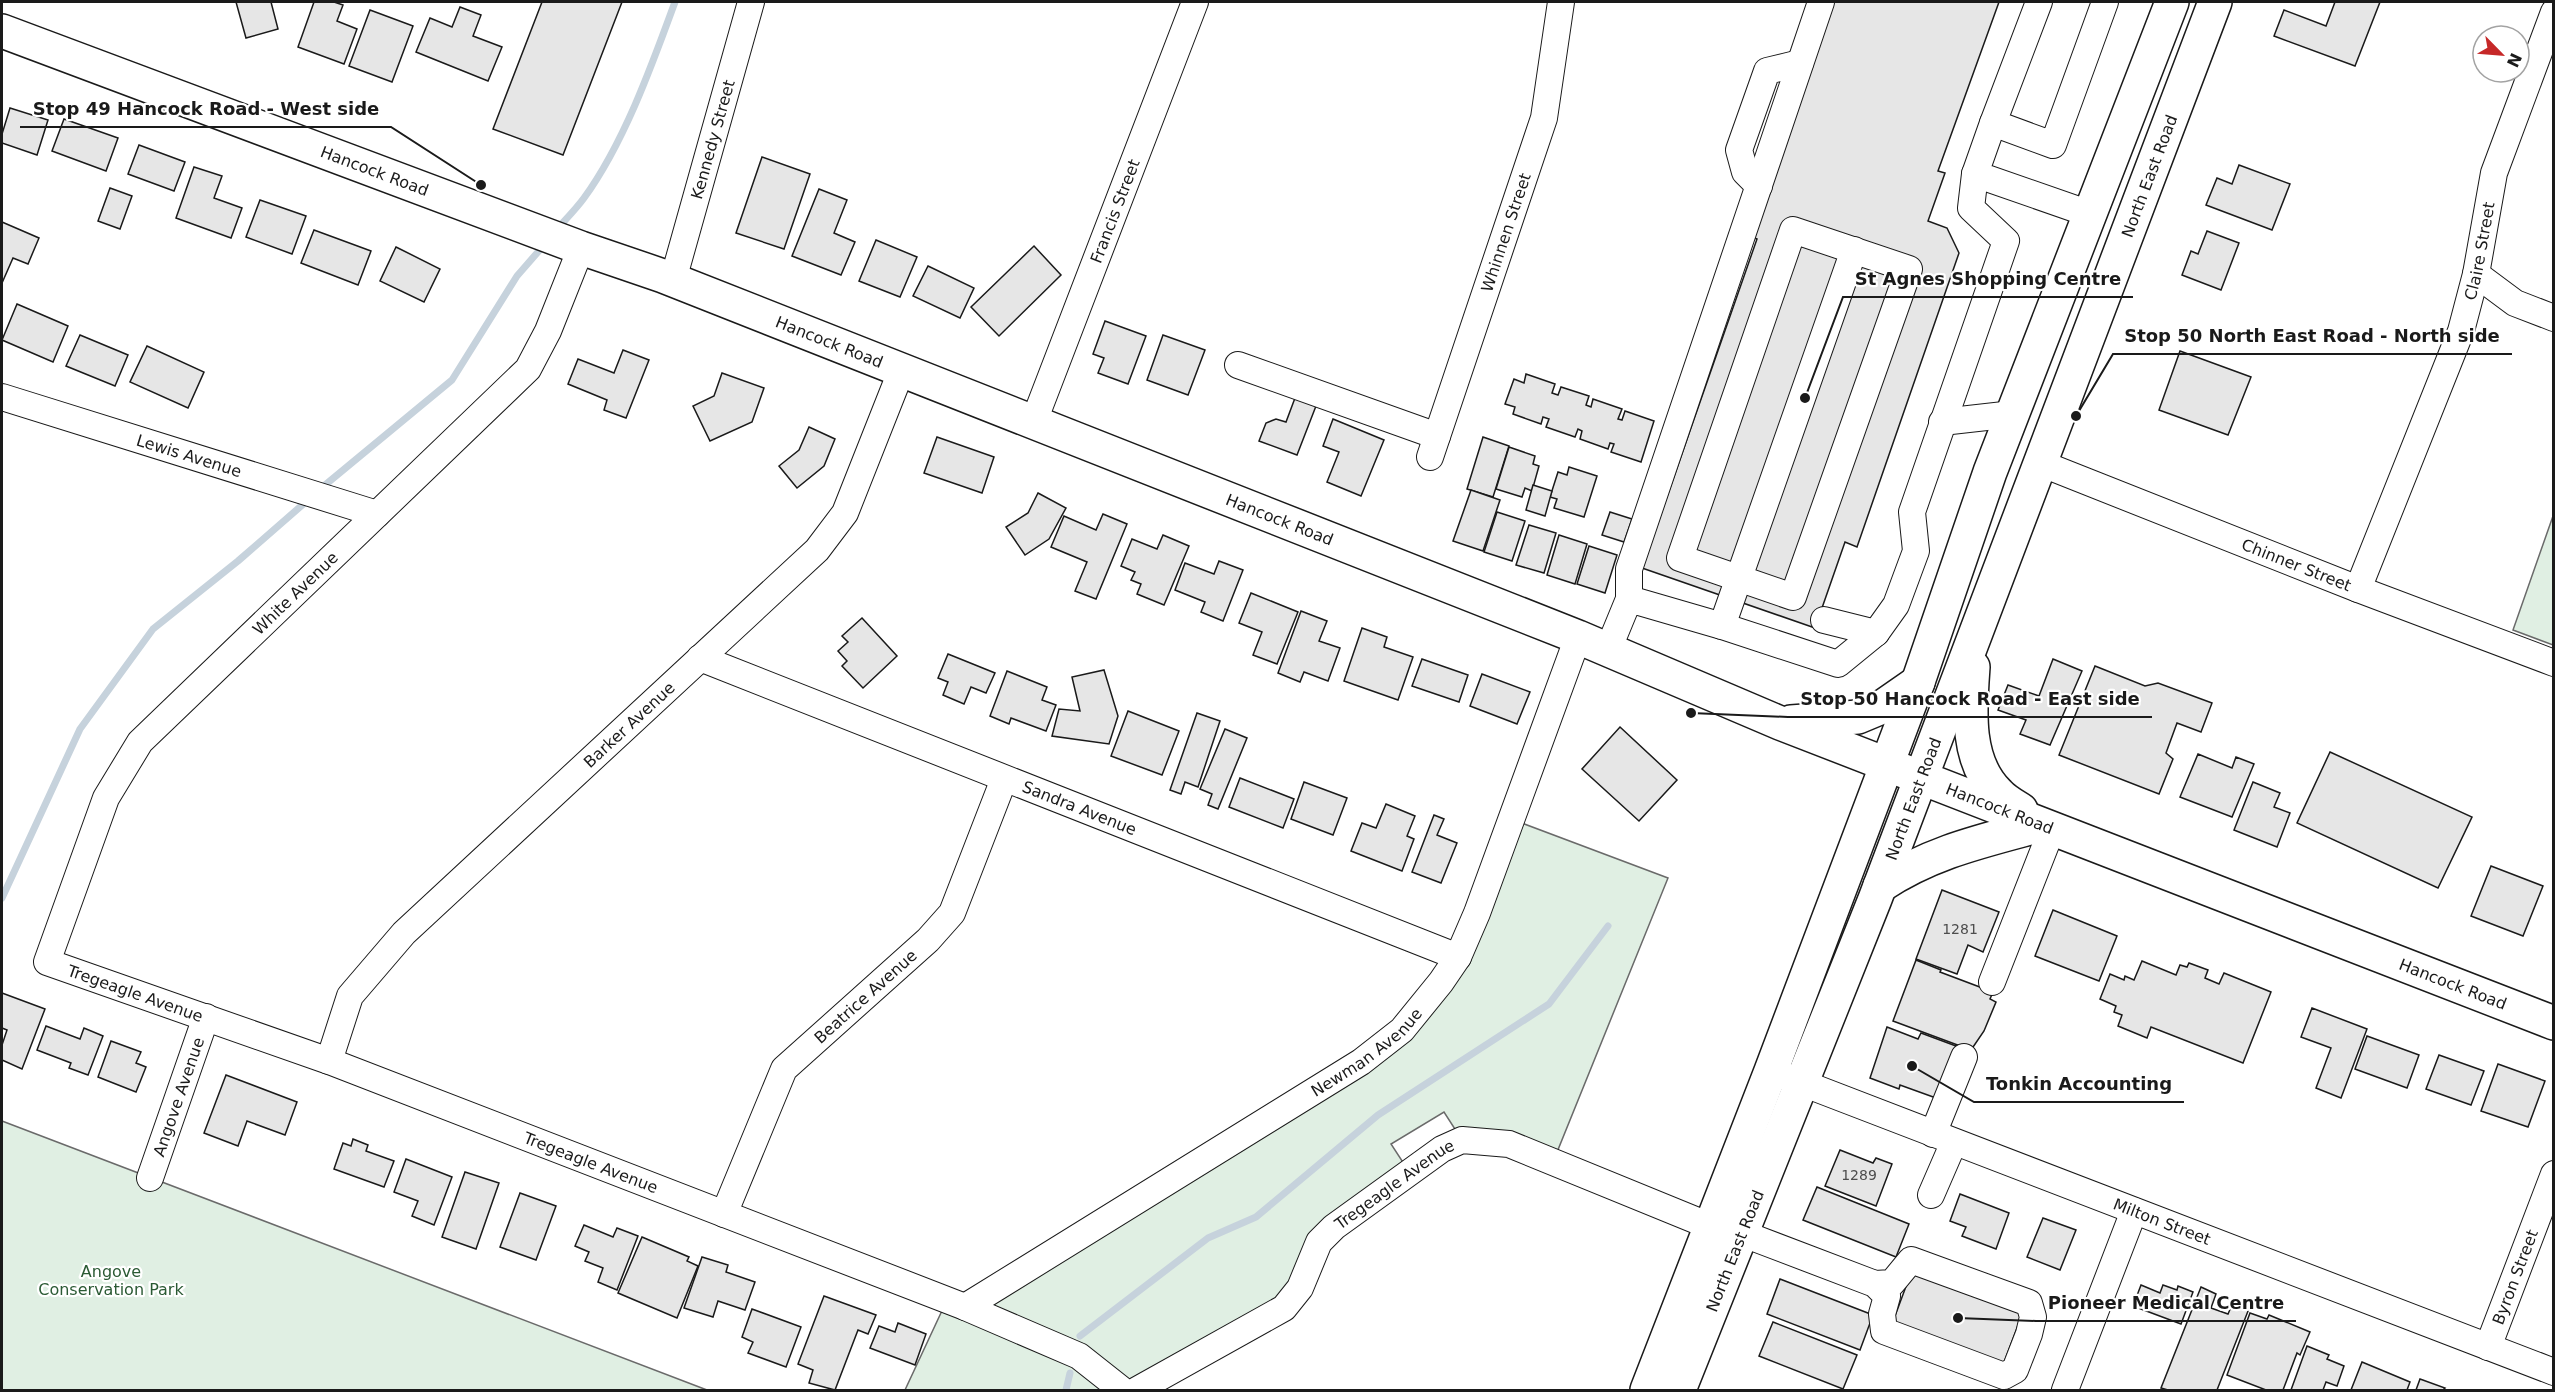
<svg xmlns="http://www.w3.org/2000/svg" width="2555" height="1392" font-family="'DejaVu Sans',sans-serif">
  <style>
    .green { fill: #e0efe3; stroke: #6a6a6a; stroke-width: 1.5 }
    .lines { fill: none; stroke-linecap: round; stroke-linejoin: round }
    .stream { stroke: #c6d2dc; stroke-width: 7 }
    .building { fill: #e6e6e6; stroke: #1a1a1a; stroke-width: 1.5 }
    .minor-casing { stroke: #1a1a1a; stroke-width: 28 }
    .major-casing { stroke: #1a1a1a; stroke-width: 36 }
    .minor { stroke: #fff; stroke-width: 26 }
    .major { stroke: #fff; stroke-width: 33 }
    .labels { text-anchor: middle; stroke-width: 4.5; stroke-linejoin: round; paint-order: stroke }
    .number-label { font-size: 14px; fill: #4d4d4d }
    .street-label { font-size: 16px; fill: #1a1a1a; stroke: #fff }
    .park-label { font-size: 16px; fill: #2b5a34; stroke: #fff }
    .leader { fill: none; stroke: #1a1a1a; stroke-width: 2 }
    .callout-dot { fill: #1a1a1a; stroke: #fff; stroke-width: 2 }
    .callout-label { font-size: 18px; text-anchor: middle; font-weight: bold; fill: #1a1a1a; stroke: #fff; stroke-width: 4.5; stroke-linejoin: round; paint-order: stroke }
  </style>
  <rect width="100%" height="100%" fill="#fff"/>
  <g class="green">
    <path d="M2553,516V645L2513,630Z"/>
    <path d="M1511,819L1668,878L1553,1162L1462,1140L1444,1112L1391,1144L1410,1173L1334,1227L1300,1288L1117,1390H905L947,1300L965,1308L1361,1062L1441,982Z"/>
    <path d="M2,1121L707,1390H2Z"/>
  </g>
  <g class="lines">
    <g class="stream">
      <path d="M557,229C566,219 576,209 584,198C624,143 652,65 675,2"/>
      <path d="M319,490L452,380L517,276L544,245"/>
      <path d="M2,898L80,729L153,629L238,561L308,500"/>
      <path d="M1080,1336L1208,1238L1256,1217L1378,1115L1549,1004L1608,926"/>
      <path d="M1066,1390L1070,1373"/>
    </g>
  </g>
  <g class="building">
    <path d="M236,2H271L278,29L246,38Z"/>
    <path d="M314,2H334L343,5L337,21L357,29L344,64L298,47Z"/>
    <path d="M542,2H622L563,155L493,129Z"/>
    <path d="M1831,2H1999L1938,171L1945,173L1928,221L1947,228L1959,253L1857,547L1845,542L1815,628L1642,568L1757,239L1749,236Z"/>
    <path d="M2335,2H2380L2355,66L2274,36L2284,10L2326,26Z"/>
    <path d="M460,7L481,15L473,36L502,47L488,81L416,52L430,18L452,27Z"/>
    <path d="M370,10L413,26L392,82L349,66Z"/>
    <path d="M10,108L48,120L37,155L2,143V134Z"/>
    <path d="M64,119L118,138L106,171L52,151Z"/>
    <path d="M139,145L185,162L174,191L128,174Z"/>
    <path d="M762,157L810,174L784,249L736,233Z"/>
    <path d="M2239,165L2290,184L2272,230L2206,205L2217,178L2232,184Z"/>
    <path d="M194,167L222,176L214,198L242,208L231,238L176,218Z"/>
    <path d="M110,188L132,196L120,229L98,221Z"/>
    <path d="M819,189L847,200L834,233L855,242L841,275L792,256Z"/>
    <path d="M260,200L306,216L292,254L246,237Z"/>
    <path d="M2,222L39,238L28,264L13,258L2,283Z"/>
    <path d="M314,230L371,251L358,285L301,263Z"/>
    <path d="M2207,231L2239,243L2221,290L2182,275L2191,251L2198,254Z"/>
    <path d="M876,240L917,257L900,297L859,281Z"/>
    <path d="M1034,246L1061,275L999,336L971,307Z"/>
    <path d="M396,247L440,269L424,302L380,281Z"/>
    <path d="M928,266L974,288L960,318L913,296Z"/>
    <path d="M17,304L68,326L53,362L2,340Z"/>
    <path d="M1105,321L1146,336L1128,384L1098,373L1104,358L1093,354Z"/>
    <path d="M80,335L128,355L115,386L66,366Z"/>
    <path d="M1163,335L1205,350L1188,395L1147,380Z"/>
    <path d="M147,346L204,372L188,408L130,382Z"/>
    <path d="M623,350L649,360L626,418L604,410L607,400L568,384L578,359L614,373Z"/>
    <path d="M2180,351L2251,377L2228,435L2159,410Z"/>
    <path d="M722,373L764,388L752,422L710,441L693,406L714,396Z"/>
    <path d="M1526,374L1555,384L1552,393L1558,395L1561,387L1589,396L1586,405L1591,407L1593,399L1622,409L1618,419L1622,420L1625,411L1654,421L1641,462L1611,452L1614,444L1610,443L1608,449L1580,439L1582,431L1578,429L1575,437L1546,427L1549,419L1543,417L1541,424L1513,414L1515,407L1505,404L1514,379L1524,383Z"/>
    <path d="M1295,398L1316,406L1297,455L1259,441L1266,423L1276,419L1286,422Z"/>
    <path d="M1333,419L1384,440L1361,496L1327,482L1339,452L1323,446Z"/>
    <path d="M809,427L835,439L824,466L797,488L779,466L799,450Z"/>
    <path d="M937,437L994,457L982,493L924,473Z"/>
    <path d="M1483,437L1509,446L1493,497L1467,489Z"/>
    <path d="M1509,447L1535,456L1533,464L1539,466L1532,491L1525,488L1522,497L1496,489Z"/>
    <path d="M1569,467L1597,476L1584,517L1554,508L1557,499L1550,497L1558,472L1567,475Z"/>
    <path d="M1533,485L1552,491L1545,516L1526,510Z"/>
    <path d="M1471,490L1500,500L1483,551L1453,541Z"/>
    <path d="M1038,493L1066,508L1049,539L1025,555L1006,527L1028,513Z"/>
    <path d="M1497,512L1525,521L1512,561L1484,552Z"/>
    <path d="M1610,512L1632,519L1624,542L1602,535Z"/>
    <path d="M1103,514L1127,524L1096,599L1075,591L1087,562L1051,547L1064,516L1096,530Z"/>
    <path d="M1529,525L1556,533L1544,573L1516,565Z"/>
    <path d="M1163,535L1189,546L1164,605L1137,594L1141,584L1131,580L1135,572L1121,566L1132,539L1157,549Z"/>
    <path d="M1559,535L1587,544L1575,584L1547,575Z"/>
    <path d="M1589,546L1617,555L1605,593L1577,584Z"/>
    <path d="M1219,561L1243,570L1223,621L1201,612L1205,602L1175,590L1185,563L1214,574Z"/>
    <path d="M1251,593L1298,612L1277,664L1253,655L1262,632L1239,623Z"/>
    <path d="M1301,611L1327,621L1319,641L1340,648L1328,681L1304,672L1300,682L1278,673Z"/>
    <path d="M862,618L897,656L863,688L842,666L847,661L838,651L848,642L842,636Z"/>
    <path d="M1362,628L1387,637L1384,647L1413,657L1398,700L1344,681Z"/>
    <path d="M948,654L995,673L986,693L971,687L964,704L943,695L948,682L938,678Z"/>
    <path d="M1422,659L1468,675L1459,702L1412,686Z"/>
    <path d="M2053,659L2082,671L2050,745L2020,734L2026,720L1998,710L2008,685L2039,696Z"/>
    <path d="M2095,666L2145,686L2158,683L2212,703L2201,732L2177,723L2166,753L2173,759L2159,794L2059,755Z"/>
    <path d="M1104,670L1118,716L1109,744L1052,736L1059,709L1080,711L1072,677Z"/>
    <path d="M1007,671L1047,687L1042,700L1056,705L1046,731L1011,718L1009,724L990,716Z"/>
    <path d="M1482,674L1530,692L1517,724L1470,706Z"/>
    <path d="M1128,711L1179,731L1162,775L1111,756Z"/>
    <path d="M1197,713L1220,721L1198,787L1185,782L1181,794L1170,790Z"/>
    <path d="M1620,727L1677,780L1639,821L1582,769Z"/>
    <path d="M1225,729L1247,738L1218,809L1208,805L1212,794L1200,789Z"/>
    <path d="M2330,752L2472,817L2438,888L2297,823Z"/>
    <path d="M2198,754L2232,768L2236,757L2254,764L2232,817L2180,797Z"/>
    <path d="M1240,778L1294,799L1283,828L1229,807Z"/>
    <path d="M1304,782L1347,798L1333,835L1291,819Z"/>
    <path d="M2253,782L2280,793L2274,807L2290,813L2277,847L2234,830Z"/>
    <path d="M1386,804L1415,816L1407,836L1414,839L1402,871L1351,851L1362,823L1376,828Z"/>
    <path d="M1434,815L1444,819L1437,835L1457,843L1441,883L1412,872Z"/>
    <path d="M2491,866L2543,886L2523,936L2471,916Z"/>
    <path d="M1942,890L1999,912L1983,952L1968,945L1957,974L1916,959Z"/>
    <path d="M2053,910L2117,936L2099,981L2035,956Z"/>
    <path d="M1916,960L1941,970L1940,972L1993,992L1990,999L1996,1002L1984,1031L1971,1050L1893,1021Z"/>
    <path d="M2142,961L2176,975L2180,965L2187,967L2189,963L2208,970L2205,978L2219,984L2224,973L2271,992L2243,1063L2151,1027L2147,1038L2118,1026L2122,1015L2114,1012L2116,1006L2100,999L2110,974L2124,980L2125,976L2134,980Z"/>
    <path d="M2,993L45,1009L22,1069L2,1060V1045L7,1030L2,1028Z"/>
    <path d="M2312,1008L2367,1029L2341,1098L2316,1088L2331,1048L2301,1037Z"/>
    <path d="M46,1026L80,1039L84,1028L103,1036L88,1075L69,1068L71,1063L37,1050Z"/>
    <path d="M1887,1027L1918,1039L1921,1033L1956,1046L1936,1098L1900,1085L1899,1089L1870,1078Z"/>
    <path d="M2367,1036L2419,1055L2407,1088L2355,1069Z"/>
    <path d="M111,1041L141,1052L136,1063L146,1067L136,1092L98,1077Z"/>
    <path d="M2439,1055L2484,1071L2471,1105L2426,1089Z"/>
    <path d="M2498,1064L2545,1081L2528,1127L2481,1111Z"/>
    <path d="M226,1075L297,1102L285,1135L247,1121L238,1146L204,1133Z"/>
    <path d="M353,1139L368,1145L366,1151L394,1161L384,1187L334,1169L343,1143L351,1146Z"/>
    <path d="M1840,1150L1873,1163L1876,1158L1892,1164L1876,1206L1825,1186Z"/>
    <path d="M406,1159L452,1177L434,1225L412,1216L418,1201L394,1192Z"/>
    <path d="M465,1172L499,1183L476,1249L442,1237Z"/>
    <path d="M1817,1187L1909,1224L1896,1257L1803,1220Z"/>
    <path d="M520,1193L556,1206L536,1260L500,1247Z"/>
    <path d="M1960,1194L2009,1213L1996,1249L1962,1236L1966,1227L1950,1221Z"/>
    <path d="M2043,1218L2076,1230L2060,1270L2027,1257Z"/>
    <path d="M584,1225L613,1237L617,1228L638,1236L617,1290L598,1282L603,1268L585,1261L589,1252L575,1246Z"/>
    <path d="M642,1237L689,1257L687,1261L698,1266L677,1318L618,1293Z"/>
    <path d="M702,1257L728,1265L726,1272L755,1282L745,1310L718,1301L713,1317L684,1308Z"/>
    <path d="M1911,1273L1970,1295L1972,1290L2023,1312L2003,1365L1892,1324Z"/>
    <path d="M1780,1279L1873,1315L1860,1350L1767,1314Z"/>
    <path d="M2141,1285L2160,1293L2163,1285L2177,1290L2178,1286L2193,1292L2181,1324L2133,1306Z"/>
    <path d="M2201,1287L2216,1294L2211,1308L2228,1314L2234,1300L2250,1306L2217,1390H2168L2161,1388Z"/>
    <path d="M824,1296L876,1315L868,1334L858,1330L835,1390L809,1383L813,1370L798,1364Z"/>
    <path d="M752,1309L801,1327L786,1367L748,1353L753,1342L742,1337Z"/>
    <path d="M2250,1313L2267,1319L2269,1315L2310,1332L2300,1355L2297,1353L2283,1390H2266L2227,1375Z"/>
    <path d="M1773,1322L1857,1355L1843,1389L1759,1356Z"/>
    <path d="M898,1323L926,1334L915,1365L870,1348L879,1326L895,1332Z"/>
    <path d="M2307,1346L2329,1355L2327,1359L2344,1366L2337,1386L2326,1382L2323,1390H2291Z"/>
    <path d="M2362,1362L2410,1382L2407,1390H2351Z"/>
    <path d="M2420,1379L2445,1388L2443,1390H2416Z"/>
  </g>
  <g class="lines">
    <defs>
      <g id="minor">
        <path d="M2039,2L1993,123L2053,145L2105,2"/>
        <path d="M1993,123L1975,174L2090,214"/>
        <path d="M1759,186L1745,172L1739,150L1767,71L1800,63"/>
        <path d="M1793,230L1909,269L1793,597L1680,558Z"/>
        <path id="s1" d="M581,248L548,331L528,369L140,742L106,798L47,962L329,1061L965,1307L1079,1356L1122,1390"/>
        <path d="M2476,274L2515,303L2554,318"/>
        <path id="s2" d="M673,280L751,2"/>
        <path d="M1238,365L1437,436"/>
        <path id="s3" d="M2,397L377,514"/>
        <path id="s4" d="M1034,421L1195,2"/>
        <path d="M1942,422L2013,414"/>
        <path id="s5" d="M1430,457L1544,118L1561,2"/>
        <path id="s6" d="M2040,463L2358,589L2554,663"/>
        <path id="s7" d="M2358,589L2461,331L2476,274L2494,173L2554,12"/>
        <path d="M1629,599V569L1821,2"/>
        <path d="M1824,620L1876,633L1896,605L1916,551L1912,512L2006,241L1971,208L1975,174"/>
        <path d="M1722,626L1854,250"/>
        <path d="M1608,650L1629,599L1722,626L1838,664L1876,633"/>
        <path id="s8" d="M700,658L1458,957"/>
        <path d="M1992,982L2052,829"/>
        <path id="s9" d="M329,1061L350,996L404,933L817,550L845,513L902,369"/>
        <path id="s10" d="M1784,1076L2554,1372"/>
        <path d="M1933,1134L1964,1057"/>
        <path id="s11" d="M150,1178L206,1017"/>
        <path d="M1931,1195L1954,1142"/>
        <path id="s12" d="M724,1214L784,1069L928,940L952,913L1004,779"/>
        <path d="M1741,1233L1875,1284L1892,1283L1911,1260L2029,1303L2033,1317L2029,1334L2015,1370L2004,1376L1884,1331L1882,1314L1887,1296L1875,1284"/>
        <path id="s13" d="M965,1307L1361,1062L1402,1030L1441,982L1458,957L1477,913L1578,637"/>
        <path id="s14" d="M2488,1347L2554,1174"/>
        <path id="s15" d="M1137,1390L1284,1308L1300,1288L1319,1242L1334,1227L1442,1149L1462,1140L1509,1144L1727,1233"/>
        <path d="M2065,1390L2134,1211"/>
      </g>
      <g id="major">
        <path id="s16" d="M2,31L581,248L663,276L1578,637L1780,723L2554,1023"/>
        <path d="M1973,667C1970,708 1965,761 1998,793C2004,800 2013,805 2021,810"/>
        <path d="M1791,722L1858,717L1882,707L1918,682"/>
        <path d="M1880,886C1931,852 1982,841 2041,825"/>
        <path d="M1647,1390L1771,1071L1918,682L1990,472L2172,2"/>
        <path id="s17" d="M1679,1390L1875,899L2215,2"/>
      </g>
    </defs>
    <use href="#minor" class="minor-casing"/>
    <use href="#major" class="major-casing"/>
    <use href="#minor" class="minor"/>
    <use href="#major" class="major"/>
  </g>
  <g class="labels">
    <g class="number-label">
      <text x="1960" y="934">1281</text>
      <text x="1859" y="1180">1289</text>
    </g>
    <g class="street-label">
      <text dy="6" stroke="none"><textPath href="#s2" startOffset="146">Kennedy Street</textPath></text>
      <text dy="6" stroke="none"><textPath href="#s16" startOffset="398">Hancock Road</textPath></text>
      <text dy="6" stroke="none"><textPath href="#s17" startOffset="1302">North East Road</textPath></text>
      <text dy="6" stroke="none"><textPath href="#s4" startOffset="225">Francis Street</textPath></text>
      <text dy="6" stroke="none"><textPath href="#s5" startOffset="237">Whinnen Street</textPath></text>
      <text dy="6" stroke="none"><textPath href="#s7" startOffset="360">Claire Street</textPath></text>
      <text dy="6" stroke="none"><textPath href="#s16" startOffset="884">Hancock Road</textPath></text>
      <text dy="6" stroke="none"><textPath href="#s3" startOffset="196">Lewis Avenue</textPath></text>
      <text dy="6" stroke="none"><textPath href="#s16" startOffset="1368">Hancock Road</textPath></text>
      <text dy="6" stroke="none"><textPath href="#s6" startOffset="276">Chinner Street</textPath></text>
      <text transform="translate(295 593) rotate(-44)" y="6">White Avenue</text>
      <text dy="6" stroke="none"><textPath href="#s9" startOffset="458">Barker Avenue</textPath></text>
      <text dy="6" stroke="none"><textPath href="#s17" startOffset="636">North East Road</textPath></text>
      <text dy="6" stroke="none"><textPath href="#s8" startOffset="408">Sandra Avenue</textPath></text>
      <text dy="6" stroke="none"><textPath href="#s16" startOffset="2144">Hancock Road</textPath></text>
      <text dy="6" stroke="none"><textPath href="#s16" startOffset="2630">Hancock Road</textPath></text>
      <text dy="6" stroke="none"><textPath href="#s1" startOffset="1004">Tregeagle Avenue</textPath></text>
      <text dy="6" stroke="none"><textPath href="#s12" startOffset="266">Beatrice Avenue</textPath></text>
      <text dy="6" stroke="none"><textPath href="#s13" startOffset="476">Newman Avenue</textPath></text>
      <text dy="6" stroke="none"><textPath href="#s11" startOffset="86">Angove Avenue</textPath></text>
      <text dy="6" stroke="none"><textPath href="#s1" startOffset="1490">Tregeagle Avenue</textPath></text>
      <text dy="6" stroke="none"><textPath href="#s15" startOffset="339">Tregeagle Avenue</textPath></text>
      <text dy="6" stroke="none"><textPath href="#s10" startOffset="405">Milton Street</textPath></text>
      <text dy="6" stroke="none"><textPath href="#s17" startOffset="150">North East Road</textPath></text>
      <text dy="6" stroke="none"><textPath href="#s14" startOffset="75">Byron Street</textPath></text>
    </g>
    <g class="park-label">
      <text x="111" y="1277">Angove<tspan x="111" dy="18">Conservation Park</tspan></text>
    </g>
  </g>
  <path class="leader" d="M481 185L391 127H20M1805 398L1843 297H2133M2076 416L2113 354H2512M1691 713L1788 717H2152M1912 1066L1974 1102H2184M1958 1318L2036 1321H2296"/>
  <g class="callout-dot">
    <circle cx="481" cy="185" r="6"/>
    <circle cx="1805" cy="398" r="6"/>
    <circle cx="2076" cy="416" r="6"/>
    <circle cx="1691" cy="713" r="6"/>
    <circle cx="1912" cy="1066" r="6"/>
    <circle cx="1958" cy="1318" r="6"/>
  </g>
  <g class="callout-label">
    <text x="206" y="115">Stop 49 Hancock Road - West side</text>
    <text x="1988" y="285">St Agnes Shopping Centre</text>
    <text x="2312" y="342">Stop 50 North East Road - North side</text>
    <text x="1970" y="705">Stop 50 Hancock Road - East side</text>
    <text x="2079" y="1090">Tonkin Accounting</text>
    <text x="2166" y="1309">Pioneer Medical Centre</text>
  </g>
  <rect width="2555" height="1392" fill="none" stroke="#1a1a1a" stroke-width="6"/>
  <g transform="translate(2501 54) rotate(115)"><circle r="28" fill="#ffffff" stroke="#a3a3a3" stroke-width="1.5"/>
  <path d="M0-4.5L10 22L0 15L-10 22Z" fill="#c62828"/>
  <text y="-9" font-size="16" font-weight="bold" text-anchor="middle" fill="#1a1a1a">N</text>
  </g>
</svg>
